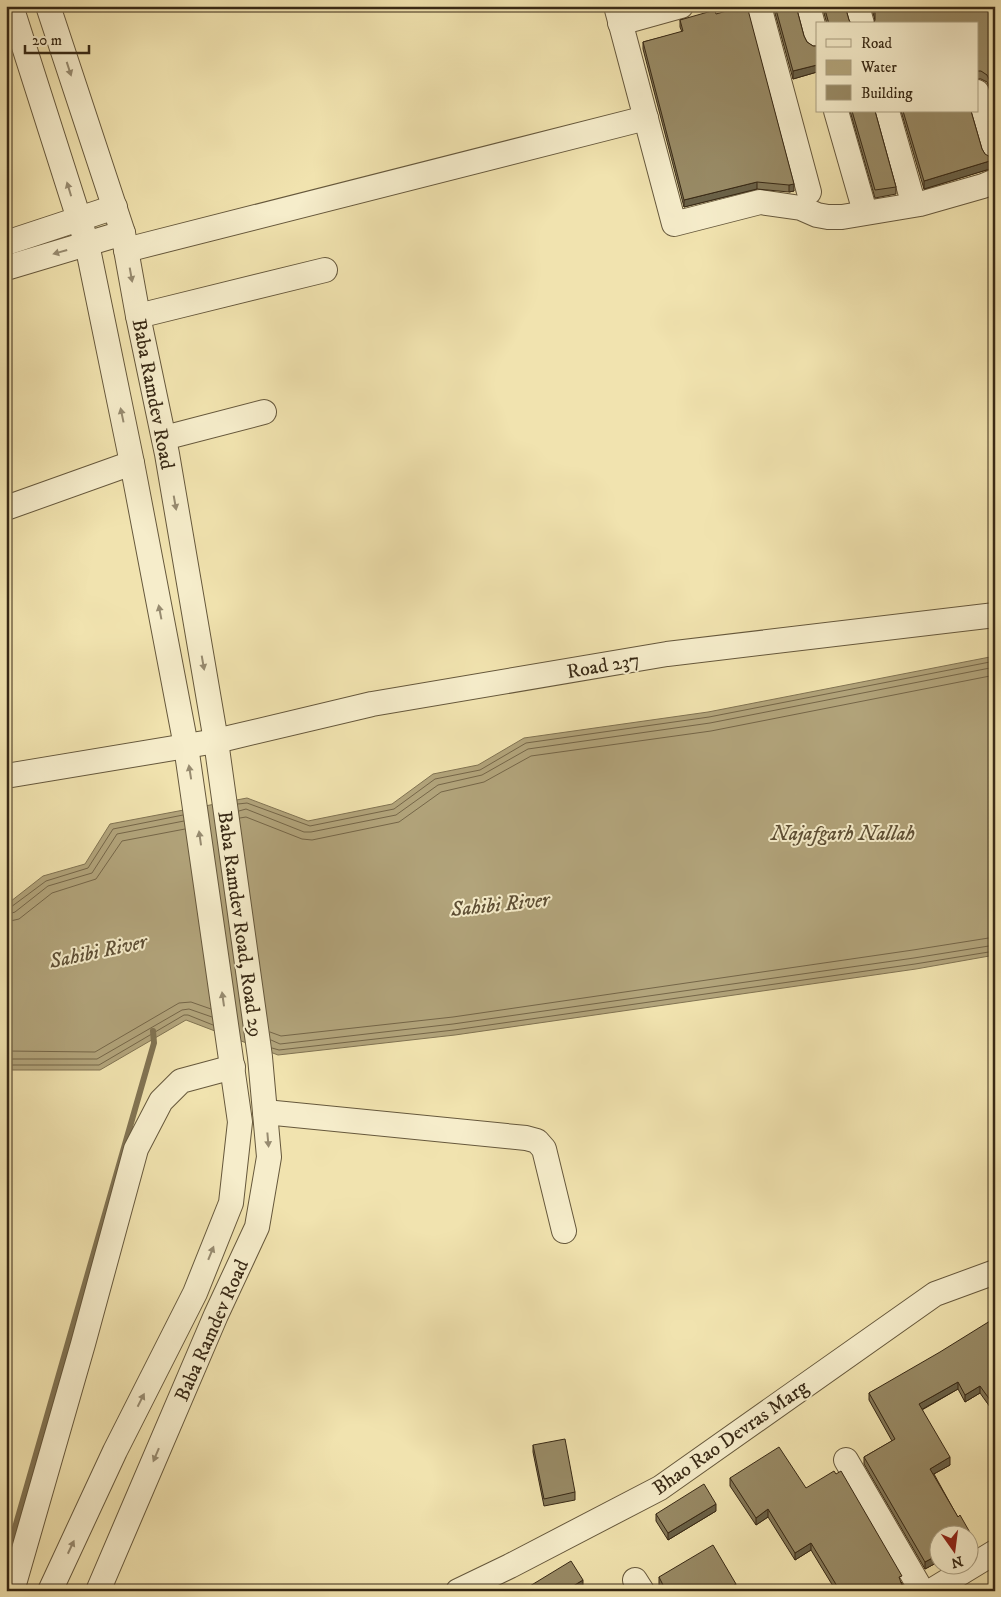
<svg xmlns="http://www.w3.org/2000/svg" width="1001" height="1597" font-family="'IM FELL DW Pica',serif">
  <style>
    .water { fill: #b2a47b; stroke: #817352 }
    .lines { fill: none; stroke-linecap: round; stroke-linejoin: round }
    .shore { stroke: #756648; stroke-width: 1 }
    .stream { stroke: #817352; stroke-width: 6 }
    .minor-casing { stroke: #66583c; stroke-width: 26 }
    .minor { stroke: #f6edcb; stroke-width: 24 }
    .wall { fill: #837757; stroke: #382915 }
    .shaded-wall { fill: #6a6147; stroke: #382915 }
    .building { fill: #988a65; stroke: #382915 }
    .oneway { fill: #978b70 }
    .labels { text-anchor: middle; stroke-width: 4; stroke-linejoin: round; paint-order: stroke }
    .street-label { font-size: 20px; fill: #382915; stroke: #f6edcb }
    .water-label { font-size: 21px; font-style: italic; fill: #5d4e34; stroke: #f6edcb }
  </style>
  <rect width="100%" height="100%" fill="#f1e3af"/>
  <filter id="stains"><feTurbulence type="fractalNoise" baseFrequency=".004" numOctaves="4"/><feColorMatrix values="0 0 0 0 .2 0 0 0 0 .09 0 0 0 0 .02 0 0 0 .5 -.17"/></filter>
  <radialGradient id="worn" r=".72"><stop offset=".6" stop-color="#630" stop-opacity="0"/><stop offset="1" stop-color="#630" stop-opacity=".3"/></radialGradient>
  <path class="water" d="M995,656V955L916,969L455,1035L278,1055L186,1020L100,1070H6V905L43,876L85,864L110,824L247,798L308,821L392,804L433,774L478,765L524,738L708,712Z"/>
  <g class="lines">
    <g class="shore">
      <path d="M238,804L247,803L310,826L394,809L435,779L480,770L526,743L709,717L995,661"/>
      <path d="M239,811L246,809L304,832H311L396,815L438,785L482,775L528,749L710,723L995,667"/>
      <path d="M240,818L246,817L302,839L312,840L399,822L441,792L484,782L531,756L711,731L995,675"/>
      <path d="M6,908L11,907L46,881L88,868L113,829L183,815"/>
      <path d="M6,915L15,912L48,886L92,873L117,834L184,821"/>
      <path d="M6,922L19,919L52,893L96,879L122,841L185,829"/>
      <path d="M270,1032L281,1036L453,1017L913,950L995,937"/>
      <path d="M271,1040L280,1044L453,1024L914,958L995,945"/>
      <path d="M272,1048L279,1050L454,1030L915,964L995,951"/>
      <path d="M6,1051L95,1052L179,1003L191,1002L211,1009"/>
      <path d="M6,1059H97L182,1010L189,1009L212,1017"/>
      <path d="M6,1065H99L184,1015H188L213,1025"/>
    </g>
    <path class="stream" d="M6,1559L154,1043L153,1031"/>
    <defs>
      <g id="minor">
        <path d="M11,6L87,244L132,463L186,746L240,1122L231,1203L195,1293L115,1451L50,1591"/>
        <path d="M48,6L123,233L138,316L167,454L216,741L260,1057L269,1157L257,1227L216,1315L98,1591"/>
        <path d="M616,6L674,224L760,202L801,208L817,215L828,217H842L920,204L983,186L995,181"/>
        <path d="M759,6L809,192"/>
        <path d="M808,6L817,40"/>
        <path d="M857,6L862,24"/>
        <path d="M620,23L681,6"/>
        <path d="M977,92L995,152"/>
        <path d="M836,111L863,205"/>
        <path d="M887,111L911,195"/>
        <path d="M6,243L115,207"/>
        <path d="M126,250L646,118"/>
        <path d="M6,268L123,233"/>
        <path d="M138,316L325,270"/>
        <path d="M164,438L264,412"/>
        <path d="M6,508L132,463"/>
        <path d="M6,776L216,741L372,704L667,654L995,615"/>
        <path d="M265,1112L526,1138L537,1141L544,1149L564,1231"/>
        <path d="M846,1460L922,1591"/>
        <path d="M635,1580L642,1591"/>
        <path d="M12,1591L83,1344L136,1149L161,1101L181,1081L233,1067"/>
        <path d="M458,1591L510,1566L660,1488L935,1294L995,1272"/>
        <path d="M931,1591L995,1552"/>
      </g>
    </defs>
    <use href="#minor" class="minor-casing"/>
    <use href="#minor" class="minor"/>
  </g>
  <g class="wall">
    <path d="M773,6H796L804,36L807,42L813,46H817V72L793,79Z"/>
    <path d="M822,6H845L849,20L851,24H827Z"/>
    <path d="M871,6H995V103L990,88L987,82L981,79H977V24L875,20Z"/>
    <path d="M716,14L794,191L789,192L757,189L684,207L643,49V42L682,32L680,27V20Z"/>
    <path d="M850,111H875L896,187V194L875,198Z"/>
    <path d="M901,111H971L982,149L993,168L924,189Z"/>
    <path d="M995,1330V1414L980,1393L965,1402L958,1389L922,1410L950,1465L934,1474L972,1543L938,1534V1562L925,1569L864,1464V1457L892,1441L869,1400V1393Z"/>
    <path d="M533,1445L575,1492V1500L544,1506L533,1452Z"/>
    <path d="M730,1478L806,1488L902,1583L904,1591H836L811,1550L795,1560L768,1517L756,1525L730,1486Z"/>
    <path d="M716,1511L668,1540L656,1521V1514Z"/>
    <path d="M659,1577L736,1591H661L659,1586Z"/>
  </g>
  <g class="shaded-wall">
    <path d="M817,65V72L793,79V71Z"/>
    <path d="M10,134V145L6,146V135Z"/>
    <path d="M993,160V168L924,189V181Z"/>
    <path d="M757,182V189L684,207V200Z"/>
    <path d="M794,184V191L789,192V185Z"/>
    <path d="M958,1382V1389L919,1411V1404Z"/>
    <path d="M980,1386V1393L965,1402V1395Z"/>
    <path d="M950,1457V1465L930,1476V1469Z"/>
    <path d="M716,1504V1511L668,1540V1533Z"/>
    <path d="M768,1509V1517L756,1525V1518Z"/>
    <path d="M972,1536V1543L968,1545V1537Z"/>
    <path d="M811,1543V1550L795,1560V1553Z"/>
    <path d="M938,1555V1562L925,1569V1562Z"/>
    <path d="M583,1580V1587L577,1591H565Z"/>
    <path d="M736,1584V1591H724Z"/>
  </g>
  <g class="building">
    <path d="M744,6H747L794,184L789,185L757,182L684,200L643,42L683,31L680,20L715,10L716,14Z"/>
    <path d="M775,6H796L804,36L807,42L813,46H817V65L793,71Z"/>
    <path d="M824,6H845L849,20L851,24H829Z"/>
    <path d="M873,6H995V96L990,81L987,75L981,71H977V24H873L875,20V13Z"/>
    <path d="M852,111H875L896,187L875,190Z"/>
    <path d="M903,111H971L982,149L985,154L992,158L993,160L924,181Z"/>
    <path d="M6,122L10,134L6,135Z"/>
    <path d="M990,1321L995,1330V1407L980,1386L965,1395L958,1382L919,1404L950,1457L930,1469L958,1517L960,1515L972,1536L968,1537V1534H938V1555L925,1562L864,1457L895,1439L869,1393L940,1352Z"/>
    <path d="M565,1439L575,1492L544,1499L533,1445Z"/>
    <path d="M779,1447L806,1488L834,1471L836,1474L841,1471L902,1576L899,1577L904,1591H840L811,1543L795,1553L768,1509L756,1518L730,1478Z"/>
    <path d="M704,1484L716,1504L668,1533L656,1514Z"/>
    <path d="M713,1545L736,1584L724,1591H666L659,1577Z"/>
    <path d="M571,1561L583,1580L565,1591H526L525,1589Z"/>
    <path d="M995,1587V1591H989Z"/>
  </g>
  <defs><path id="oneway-solid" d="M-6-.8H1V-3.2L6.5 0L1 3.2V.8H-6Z" transform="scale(1.25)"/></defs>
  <g class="oneway">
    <use href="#oneway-solid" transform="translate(69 69) rotate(72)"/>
    <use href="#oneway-solid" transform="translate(69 189) rotate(-107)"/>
    <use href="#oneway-solid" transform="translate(60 252) rotate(164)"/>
    <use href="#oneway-solid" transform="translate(131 275) rotate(80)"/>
    <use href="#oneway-solid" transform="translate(122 415) rotate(-102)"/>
    <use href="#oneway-solid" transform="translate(175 503) rotate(80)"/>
    <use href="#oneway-solid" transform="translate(160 612) rotate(-101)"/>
    <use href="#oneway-solid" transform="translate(203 663) rotate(80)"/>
    <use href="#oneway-solid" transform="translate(190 772) rotate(-99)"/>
    <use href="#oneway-solid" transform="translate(200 838) rotate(-98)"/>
    <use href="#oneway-solid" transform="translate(223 999) rotate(-98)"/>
    <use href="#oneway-solid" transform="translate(268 1140) rotate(85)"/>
    <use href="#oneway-solid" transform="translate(211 1253) rotate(-68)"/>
    <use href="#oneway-solid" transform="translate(141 1400) rotate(-63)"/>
    <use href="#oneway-solid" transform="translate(156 1455) rotate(113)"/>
    <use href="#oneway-solid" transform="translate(71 1547) rotate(-65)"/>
  </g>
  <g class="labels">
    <g class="street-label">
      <text transform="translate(154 394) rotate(79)" y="7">Baba Ramdev Road</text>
      <text transform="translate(603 665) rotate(-10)" y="7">Road 237</text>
      <text transform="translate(241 924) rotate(82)" y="7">Baba Ramdev Road, Road 29</text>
      <text transform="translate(211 1330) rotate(-66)" y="7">Baba Ramdev Road</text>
      <text transform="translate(730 1437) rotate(-35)" y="7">Bhao Rao Devras Marg</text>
    </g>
    <g class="water-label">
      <text x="843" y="840">Najafgarh Nallah</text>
      <text transform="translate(500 904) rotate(-6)" y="7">Sahibi River</text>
      <text transform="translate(98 951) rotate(-12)" y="7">Sahibi River</text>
    </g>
  </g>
  <rect width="1001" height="1597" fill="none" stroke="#f1e3af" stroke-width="25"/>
  <rect x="8" y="8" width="986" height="1582" fill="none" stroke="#382915" stroke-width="2.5"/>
  <rect x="12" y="12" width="976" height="1572" fill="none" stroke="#382915"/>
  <rect x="816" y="22" width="162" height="90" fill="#f6edcb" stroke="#aa9f82"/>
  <rect x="826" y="39" width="25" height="8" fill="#f6edcb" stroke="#aa9f82"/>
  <text x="861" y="48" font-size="15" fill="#382915">Road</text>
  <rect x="826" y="60" width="25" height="15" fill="#b2a47b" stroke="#aa9f82"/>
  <text x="861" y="72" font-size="15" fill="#382915">Water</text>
  <rect x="826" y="85" width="25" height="15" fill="#988a65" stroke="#aa9f82"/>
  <text x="861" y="98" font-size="15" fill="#382915">Building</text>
  <g transform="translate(954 1550) rotate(166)"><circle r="24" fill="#f6edcb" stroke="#aa9f82"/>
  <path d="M0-4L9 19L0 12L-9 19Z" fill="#8f2418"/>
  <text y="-8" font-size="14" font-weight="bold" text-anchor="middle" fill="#382915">N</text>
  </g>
  <path d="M25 45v8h64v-8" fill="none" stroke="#382915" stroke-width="2.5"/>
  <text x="32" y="45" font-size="15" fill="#382915" stroke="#f6edcb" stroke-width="4" paint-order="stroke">20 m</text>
  <rect width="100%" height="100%" filter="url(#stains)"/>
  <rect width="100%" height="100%" fill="url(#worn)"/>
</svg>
